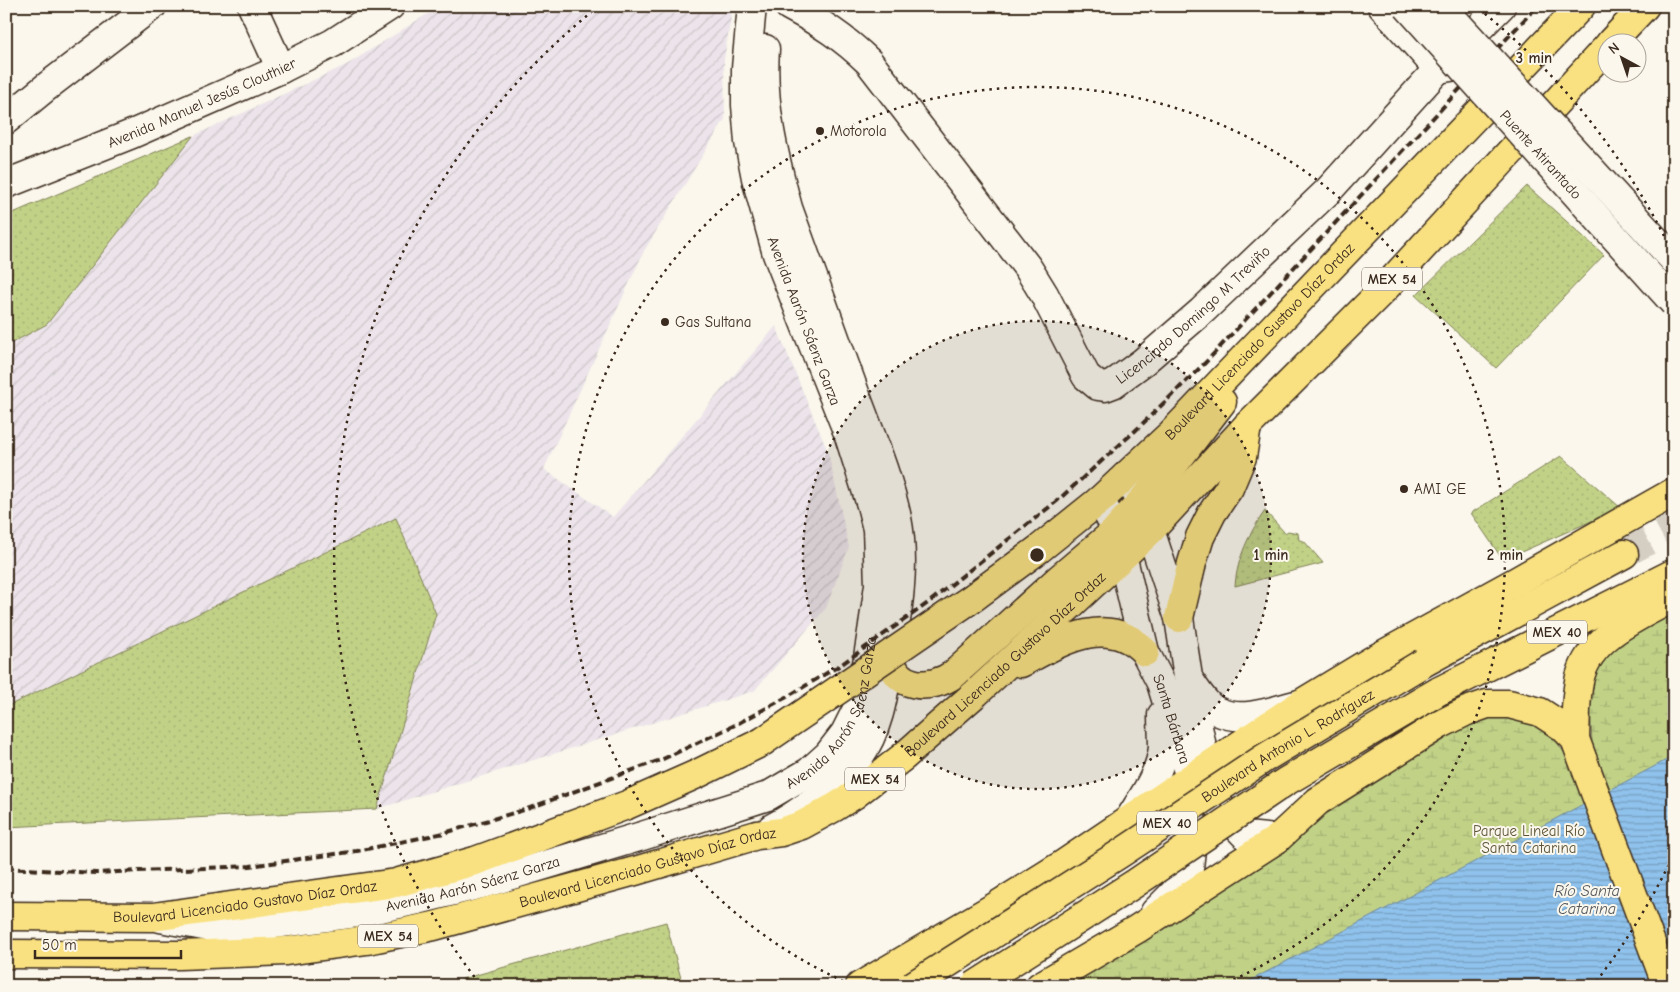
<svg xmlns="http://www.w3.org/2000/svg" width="1680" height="992" font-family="'Comic Neue',sans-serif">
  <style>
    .industrial { fill: url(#industrial-furrows) }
    .green { fill: url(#green-dots); stroke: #7e7e52 }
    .wetland { fill: url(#wetland-marsh); stroke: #7e7e52 }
    .water { fill: url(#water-rules); stroke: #6d859a }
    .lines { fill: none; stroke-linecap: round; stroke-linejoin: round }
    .trunk-tunnel { stroke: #d5cec3; stroke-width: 28; stroke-dasharray: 28 14; stroke-linecap: butt }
    .tertiary-casing { stroke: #3b2a1e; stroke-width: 31 }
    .secondary-casing { stroke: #3b2a1e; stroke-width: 31 }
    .primary-casing { stroke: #3b2a1e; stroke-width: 31 }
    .trunk-casing { stroke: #3b2a1e; stroke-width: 31 }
    .tertiary { stroke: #fbf7ec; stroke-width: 28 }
    .secondary { stroke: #fbf7ec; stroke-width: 28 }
    .primary { stroke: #f9e181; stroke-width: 28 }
    .trunk { stroke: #f9e181; stroke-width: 28 }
    .rail { stroke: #3b2a1e; stroke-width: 4; stroke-dasharray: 8 4; stroke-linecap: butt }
    .secondary-bridge-casing { stroke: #3b2a1e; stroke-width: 31; stroke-linecap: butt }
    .primary-bridge-casing { stroke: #3b2a1e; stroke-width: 31; stroke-linecap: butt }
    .trunk-bridge-casing { stroke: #3b2a1e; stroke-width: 31; stroke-linecap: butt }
    .secondary-bridge { stroke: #fbf7ec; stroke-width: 28 }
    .primary-bridge { stroke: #f9e181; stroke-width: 28 }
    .trunk-bridge { stroke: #f9e181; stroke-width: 28 }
    .ring { fill: none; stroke: #3b2a1e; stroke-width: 2.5; stroke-dasharray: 2.5 5 }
    .poi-dot { fill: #3b2a1e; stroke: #fbf7ec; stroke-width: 2 }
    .labels { text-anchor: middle; stroke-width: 4; stroke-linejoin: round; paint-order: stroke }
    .shield { fill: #fbf7ec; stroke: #75685c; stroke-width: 1 }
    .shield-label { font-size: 14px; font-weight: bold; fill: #3b2a1e }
    .street-label { font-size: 15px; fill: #3b2a1e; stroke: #fbf7ec }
    .poi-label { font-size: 15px; fill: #3b2a1e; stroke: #fbf7ec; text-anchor: start }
    .park-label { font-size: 15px; fill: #5c5438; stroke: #fbf7ec }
    .water-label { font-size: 16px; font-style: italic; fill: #54585c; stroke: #fbf7ec }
    .centre { fill: #3b2a1e; stroke: #fbf7ec; stroke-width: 2.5 }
    .ring-label { font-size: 15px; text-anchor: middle; font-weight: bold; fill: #3b2a1e; stroke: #fbf7ec; stroke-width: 4; stroke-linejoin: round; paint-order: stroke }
  </style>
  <defs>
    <pattern id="industrial-furrows" width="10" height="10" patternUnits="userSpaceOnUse" patternTransform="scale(1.25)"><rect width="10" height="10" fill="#ece4ea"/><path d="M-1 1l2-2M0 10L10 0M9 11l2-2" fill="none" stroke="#cbc4c8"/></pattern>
    <pattern id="green-dots" width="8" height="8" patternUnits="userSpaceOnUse" patternTransform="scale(1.25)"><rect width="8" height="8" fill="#c1d287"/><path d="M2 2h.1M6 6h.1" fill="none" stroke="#a7b474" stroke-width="1.8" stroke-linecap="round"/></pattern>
    <pattern id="wetland-marsh" width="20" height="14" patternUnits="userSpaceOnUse" patternTransform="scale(1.25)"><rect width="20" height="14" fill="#c1d287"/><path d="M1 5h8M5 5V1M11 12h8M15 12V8" fill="none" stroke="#a7b474"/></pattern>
    <pattern id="water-rules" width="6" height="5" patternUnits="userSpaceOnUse" patternTransform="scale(1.25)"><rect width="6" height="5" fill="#8fc2ec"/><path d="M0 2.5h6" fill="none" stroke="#769ebf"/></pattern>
  </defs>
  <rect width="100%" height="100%" fill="#fbf7ec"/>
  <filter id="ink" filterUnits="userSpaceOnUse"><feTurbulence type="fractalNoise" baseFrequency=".02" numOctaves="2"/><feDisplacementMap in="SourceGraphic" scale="10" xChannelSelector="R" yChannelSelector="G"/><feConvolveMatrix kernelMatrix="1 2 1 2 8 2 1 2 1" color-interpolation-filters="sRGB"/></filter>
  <g filter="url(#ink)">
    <path class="industrial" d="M440,6H733L724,59L725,119L644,251L544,469L613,517L776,326L828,452L849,547L826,608L754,691L377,809L436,614L396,518L6,707V346L47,324L193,136L348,64Z"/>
    <g class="green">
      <path d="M193,136L47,324L6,346V216Z"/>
      <path d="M1527,186L1604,255L1496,368L1416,295Z"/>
      <path d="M1561,456L1621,508L1503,560L1471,513Z"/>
      <path d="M1265,511L1285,533L1288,531L1298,533L1299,540L1304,541L1323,563L1235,586C1237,559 1249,533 1265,511Z"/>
      <path d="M396,518L436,614L377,809L6,827V707Z"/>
      <path d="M666,922L683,986H464L462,979Z"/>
    </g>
    <g class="wetland">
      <path d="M1674,606V952L1592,743L1589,681L1627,631Z"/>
      <path d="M1493,716L1536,723L1553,737L1566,755L1656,986H1057L1450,731Z"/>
    </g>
    <path class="water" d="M1674,756V986H1240Z"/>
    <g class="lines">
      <path class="trunk-tunnel" d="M1624,554L1674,527"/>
      <defs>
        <g id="tertiary">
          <path d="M252,6L281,69"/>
          <path d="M6,120L50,84L152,6"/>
          <path id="s1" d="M6,184L132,134L281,69L333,43L390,6"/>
          <path d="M1126,476L1141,503L1179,618L1188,677L1206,767L1221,810L1246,836L1277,839"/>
          <path id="s2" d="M1100,500L1116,529L1145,652L1161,683L1190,778L1192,840L1189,868L1175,892L1155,912"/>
          <path d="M1190,681C1198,692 1206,707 1219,712C1243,723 1275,710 1299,704"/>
          <path d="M1130,818C1143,797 1161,772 1163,747C1163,736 1162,725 1162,715"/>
        </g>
        <g id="secondary">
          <path id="s3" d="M789,6C821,23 843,37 869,62L1028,268L1044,294L1086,376L1098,386L1105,387L1113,384L1143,362L1202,311L1327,192L1438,69L1501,6"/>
          <path d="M1382,6L1438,69L1457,66"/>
          <path d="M765,49C761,103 774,156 788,208C810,270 833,331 855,393C870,434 888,475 897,518C906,563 898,612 890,657C884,691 880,728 859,757C840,783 800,814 772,828"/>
          <path id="s4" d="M160,918L209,927H251L356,913L418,900L482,884L642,836L768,796L809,772L828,755L845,733L861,701L872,632L879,585L877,529L871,505L848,433L777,254L756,178L749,142L746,105V68L752,6"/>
        </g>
        <g id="primary">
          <path d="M1611,42L1645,6"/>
          <path id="s5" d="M974,597L1039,549L1100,500L1172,433L1581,6"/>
          <path d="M1179,618L1192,563L1200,537L1212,513L1229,488L1242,457L1247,426"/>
          <path d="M890,655C893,689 931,691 954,674L1060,578L1112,534L1172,467L1222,402"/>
          <path d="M1021,663C1060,642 1108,612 1145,652"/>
          <path id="s6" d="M6,916L153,917L396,883L475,861L627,805L697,774L762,742"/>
          <path id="s7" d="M6,954L179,955L286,951L367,940L434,926L635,871L757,835L781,832L802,825L835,807L854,795L903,757L976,693L1150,531L1247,426L1385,288L1608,46"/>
        </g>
        <g id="trunk">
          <path d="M1423,663L1624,554"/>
          <path d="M1439,691L1674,573"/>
          <path d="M1575,739C1576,719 1575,697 1580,677C1591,635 1639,617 1674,597"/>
          <path d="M860,986L998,905L1059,867L1302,703L1373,660L1515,582L1674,492"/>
          <path d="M1040,986L1137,929L1277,839L1318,801L1439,725L1467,711L1487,704H1509L1540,712L1563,727L1575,739L1667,986"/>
        </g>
      </defs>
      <use href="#tertiary" class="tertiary-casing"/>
      <use href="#secondary" class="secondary-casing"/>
      <use href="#primary" class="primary-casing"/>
      <use href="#trunk" class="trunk-casing"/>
      <use href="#tertiary" class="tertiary"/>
      <use href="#secondary" class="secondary"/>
      <use href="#primary" class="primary"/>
      <use href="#trunk" class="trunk"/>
      <path class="rail" d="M6,868L96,873L250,866L357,851L444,833L524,810L663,759L735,725L785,698L842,664L928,603L1057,501L1135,431L1206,362L1537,6"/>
      <defs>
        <g id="secondary-bridge">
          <path id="s8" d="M1407,6L1674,303"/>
          <path d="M1441,6L1674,260"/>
        </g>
        <path id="primary-bridge" d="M762,742L974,597"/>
        <g id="trunk-bridge">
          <path id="s9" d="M912,986L1121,853L1266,757L1423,663"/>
          <path d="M974,986L1134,884L1285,782L1439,691"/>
        </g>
      </defs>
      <use href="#secondary-bridge" class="secondary-bridge-casing"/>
      <use href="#primary-bridge" class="primary-bridge-casing"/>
      <use href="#trunk-bridge" class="trunk-bridge-casing"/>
      <use href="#secondary-bridge" class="secondary-bridge"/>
      <use href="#primary-bridge" class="primary-bridge"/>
      <use href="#trunk-bridge" class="trunk-bridge"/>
    </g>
  </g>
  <circle cx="1037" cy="555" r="234" fill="#3b2a1e" fill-opacity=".12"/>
  <g class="ring">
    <circle cx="1037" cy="555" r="234"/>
    <path d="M850 984A468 468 0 1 1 1224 984"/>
    <path d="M1672 858A703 703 0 0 1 1595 983M479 983A703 703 0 0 1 595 9M1479 9A703 703 0 0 1 1672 252"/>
  </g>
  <g class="poi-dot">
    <circle cx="820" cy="131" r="5"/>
    <circle cx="665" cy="322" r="5"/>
    <circle cx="1404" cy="489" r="5"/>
  </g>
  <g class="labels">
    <g class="shield">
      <rect x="1362" y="267.5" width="60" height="23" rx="4"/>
      <rect x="1527" y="620.5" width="60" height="23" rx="4"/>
      <rect x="845" y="767.5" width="60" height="23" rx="4"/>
      <rect x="1137" y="811.5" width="60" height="23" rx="4"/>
      <rect x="358" y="924.5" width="60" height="23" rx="4"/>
    </g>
    <g class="shield-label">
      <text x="1392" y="284">MEX 54</text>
      <text x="1557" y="637">MEX 40</text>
      <text x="875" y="784">MEX 54</text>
      <text x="1167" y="828">MEX 40</text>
      <text x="388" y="941">MEX 54</text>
    </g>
    <g class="street-label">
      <text dy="5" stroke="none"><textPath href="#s1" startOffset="212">Avenida Manuel Jesús Clouthier</textPath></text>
      <text dy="5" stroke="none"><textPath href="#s8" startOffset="200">Puente Atirantado</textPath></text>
      <text dy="5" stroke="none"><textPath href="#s3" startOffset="618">Licenciado Domingo M Treviño</textPath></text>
      <text transform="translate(804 321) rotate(69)" y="5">Avenida Aarón Sáenz Garza</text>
      <text dy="5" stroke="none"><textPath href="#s5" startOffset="384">Boulevard Licenciado Gustavo Díaz Ordaz</textPath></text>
      <text dy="5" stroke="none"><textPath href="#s7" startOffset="1072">Boulevard Licenciado Gustavo Díaz Ordaz</textPath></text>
      <text dy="5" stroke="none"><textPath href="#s4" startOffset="738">Avenida Aarón Sáenz Garza</textPath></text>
      <text dy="5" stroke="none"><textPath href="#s2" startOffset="232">Santa Bárbara</textPath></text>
      <text dy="5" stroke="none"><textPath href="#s9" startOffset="446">Boulevard Antonio L. Rodríguez</textPath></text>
      <text dy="5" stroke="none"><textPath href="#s7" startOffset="652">Boulevard Licenciado Gustavo Díaz Ordaz</textPath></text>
      <text dy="5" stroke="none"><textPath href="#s4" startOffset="318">Avenida Aarón Sáenz Garza</textPath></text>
      <text dy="5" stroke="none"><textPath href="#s6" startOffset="240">Boulevard Licenciado Gustavo Díaz Ordaz</textPath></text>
    </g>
    <g class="poi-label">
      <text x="830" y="136">Motorola</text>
      <text x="675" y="327">Gas Sultana</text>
      <text x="1414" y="494">AMI GE</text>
    </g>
    <g class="park-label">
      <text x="1529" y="836">Parque Lineal Río<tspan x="1529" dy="17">Santa Catarina</tspan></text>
    </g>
    <g class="water-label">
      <text x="1587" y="896">Río Santa<tspan x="1587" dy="18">Catarina</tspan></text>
    </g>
  </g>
  <circle cx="1037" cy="555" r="8" class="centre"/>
  <g class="ring-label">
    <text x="1534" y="63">3 min</text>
    <text x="1271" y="560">1 min</text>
    <text x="1505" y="560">2 min</text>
  </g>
  <rect width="1680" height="992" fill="none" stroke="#fbf7ec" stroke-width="25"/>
  <rect x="12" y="12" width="1655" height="967" fill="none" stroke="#3b2a1e" stroke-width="2" filter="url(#ink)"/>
  <g transform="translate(1622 58) rotate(320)"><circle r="24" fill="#fbf7ec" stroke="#aea59a"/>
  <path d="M0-4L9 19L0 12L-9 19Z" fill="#3b2a1e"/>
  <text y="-8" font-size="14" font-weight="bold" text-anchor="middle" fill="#3b2a1e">N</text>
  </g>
  <path d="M35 950v8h146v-8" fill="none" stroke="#3b2a1e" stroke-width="2.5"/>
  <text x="42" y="950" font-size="15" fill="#3b2a1e" stroke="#fbf7ec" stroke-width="4" paint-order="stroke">50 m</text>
</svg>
